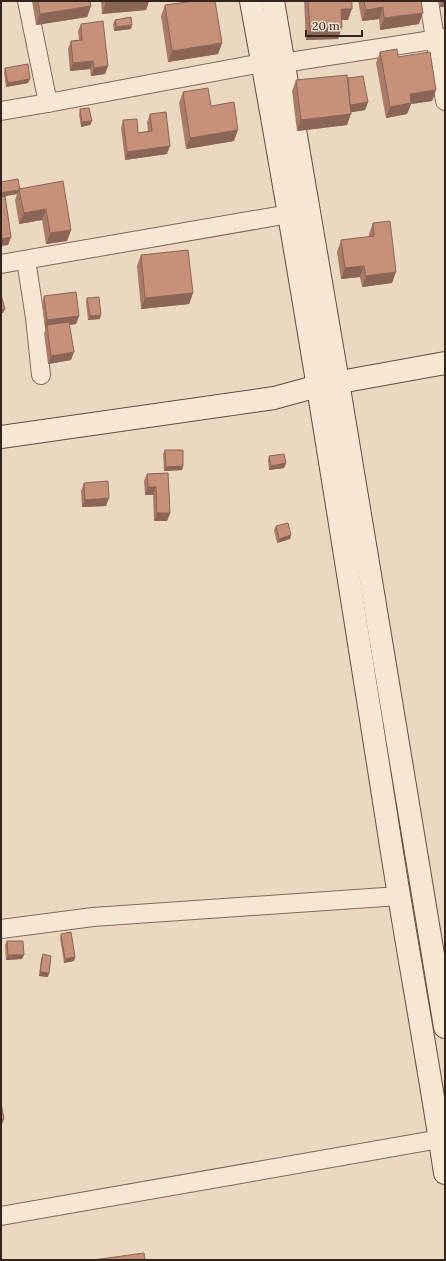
<svg xmlns="http://www.w3.org/2000/svg" width="446" height="1261" font-family="Lora,serif">
  <style>
    .lines { fill: none; stroke-linecap: round; stroke-linejoin: round }
    .street-casing { stroke: #826a59; stroke-width: 20 }
    .secondary-casing { stroke: #644c3d; stroke-width: 24 }
    .street { stroke: #f6e7d3; stroke-width: 18 }
    .secondary { stroke: #f6e7d3; stroke-width: 22 }
    .wall { fill: #aa7c68 }
    .shaded-wall { fill: #8b6555 }
    .building { fill: #c69079; stroke: #8b6555 }
  </style>
  <rect width="100%" height="100%" fill="#ead9c0"/>
  <g class="lines">
    <defs>
      <g id="street">
        <path d="M27,1L48,103"/>
        <path d="M429,1L445,101"/>
        <path d="M283,63L445,38"/>
        <path d="M1,111L48,103L262,63"/>
        <path d="M26,260L35,318L41,375"/>
        <path d="M1,264L289,214"/>
        <path d="M1,929L93,917L399,896"/>
        <path d="M1,1216L440,1139"/>
      </g>
      <g id="secondary">
        <path d="M251,1C301,271 343,542 386,814C404,933 427,1053 445,1173"/>
        <path d="M273,1L338,382L445,1027"/>
        <path d="M1,437L274,398L318,386L445,363"/>
      </g>
    </defs>
    <use href="#street" class="street-casing"/>
    <use href="#secondary" class="secondary-casing"/>
    <use href="#street" class="street"/>
    <use href="#secondary" class="secondary"/>
  </g>
  <g class="wall">
    <path d="M32,1H90L91,6L87,17L36,25Z"/>
    <path d="M101,1H149L146,10L102,14Z"/>
    <path d="M304,1H352L348,20H341L342,27L338,39L306,40Z"/>
    <path d="M358,1H421L419,24L380,30L379,19L362,21Z"/>
    <path d="M439,1H445V7H440Z"/>
    <path d="M165,5L222,43L218,54L168,62L161,16Z"/>
    <path d="M115,20L131,29L114,31L113,24Z"/>
    <path d="M81,24L108,66L105,74L91,76L90,69L70,71L68,49L71,41L79,40L78,31Z"/>
    <path d="M380,52L398,57L436,90L432,101L411,104L407,114L386,118L376,63Z"/>
    <path d="M5,68L30,79L28,83L6,87L4,72Z"/>
    <path d="M348,78L368,102L365,110L351,112L347,125L297,131L292,91L296,80Z"/>
    <path d="M183,92L211,106L234,141L186,149L179,103Z"/>
    <path d="M80,109L92,121L90,125L81,127L79,114Z"/>
    <path d="M150,114L167,154L125,160L121,128L123,120L138,133L148,131L147,122Z"/>
    <path d="M1,182L20,189L71,230L67,241L46,244L42,220L19,224L15,200L17,194L4,196L11,237L8,245Z"/>
    <path d="M373,223L392,283L362,287L360,277L341,279L337,252L341,240L369,237V234Z"/>
    <path d="M141,255L193,293L189,304L141,309L137,266Z"/>
    <path d="M44,296L79,316L76,324L70,325L71,360L48,364L44,333L46,328H45L42,304Z"/>
    <path d="M87,298L100,319L88,320L86,302Z"/>
    <path d="M165,450L183,466L182,470L164,471L163,454Z"/>
    <path d="M269,456L286,463L284,468L269,470L268,460Z"/>
    <path d="M168,473L170,513L167,521H154L153,495H145L144,481L147,474Z"/>
    <path d="M84,483L106,506L82,507L81,491Z"/>
    <path d="M276,526L291,535L290,539L277,543L274,530Z"/>
    <path d="M61,934L75,957L74,961L64,963L60,938Z"/>
    <path d="M7,941L22,959L6,960L5,945Z"/>
    <path d="M43,954L48,977L39,976L41,959Z"/>
  </g>
  <g class="shaded-wall">
    <path d="M126,1H149L146,10L102,14L106,3Z"/>
    <path d="M442,1H445V7H440Z"/>
    <path d="M91,6L87,17L36,25L40,14Z"/>
    <path d="M383,7L379,19L362,21L366,10Z"/>
    <path d="M341,9H352L348,20H337Z"/>
    <path d="M423,13L419,24L380,30L384,18Z"/>
    <path d="M132,25L131,29L114,31L116,27Z"/>
    <path d="M342,27L338,39L306,40L310,29Z"/>
    <path d="M222,43L218,54L168,62L172,51Z"/>
    <path d="M93,61L90,69L70,71L73,63Z"/>
    <path d="M108,66L105,74L91,76L94,68Z"/>
    <path d="M30,79L28,83L6,87L8,83Z"/>
    <path d="M436,90L432,101L411,104L407,114L386,118L390,107L410,94Z"/>
    <path d="M368,102L365,110L347,113L350,105Z"/>
    <path d="M351,114L347,125L297,131L301,120Z"/>
    <path d="M92,121L90,125L81,127L82,122Z"/>
    <path d="M238,130L234,141L186,149L190,138Z"/>
    <path d="M170,146L167,154L125,160L127,152Z"/>
    <path d="M19,190L17,194L1,197V193Z"/>
    <path d="M46,209L42,220L19,224L24,213Z"/>
    <path d="M71,230L67,241L46,244L50,233Z"/>
    <path d="M11,237L8,245L1,246V239Z"/>
    <path d="M364,266L360,277L341,279L345,268Z"/>
    <path d="M396,272L392,283L362,287L366,276Z"/>
    <path d="M193,293L189,304L141,309L145,298Z"/>
    <path d="M5,309L3,313H1V310Z"/>
    <path d="M101,315L100,319L88,320L90,316Z"/>
    <path d="M79,316L76,324L47,328V325L46,328H45L47,320Z"/>
    <path d="M74,352L71,360L48,364L51,356Z"/>
    <path d="M286,463L284,468L269,470L271,466Z"/>
    <path d="M183,466L182,470L164,471L166,467Z"/>
    <path d="M148,487H156L153,495H145Z"/>
    <path d="M109,498L106,506L82,507L85,500Z"/>
    <path d="M157,513H170L167,521H154Z"/>
    <path d="M291,535L290,539L277,543L279,539Z"/>
    <path d="M8,955H24L22,959L6,960Z"/>
    <path d="M75,957L74,961L64,963L65,959Z"/>
    <path d="M40,972L49,973L48,977L39,976Z"/>
    <path d="M4,1119L1,1127V1120Z"/>
  </g>
  <g class="building">
    <path d="M38,1H90L91,6L40,14Z"/>
    <path d="M106,1H126L106,3Z"/>
    <path d="M194,1H215L222,43L172,51L165,5Z"/>
    <path d="M308,1H352V9H341L342,27L310,29Z"/>
    <path d="M364,1H421L423,13L384,18L383,7L366,10Z"/>
    <path d="M131,17L132,25L116,27L115,20Z"/>
    <path d="M103,21L108,66L94,68L93,61L73,63L71,41L82,40L81,24Z"/>
    <path d="M397,49L398,57L430,52L436,90L410,94L411,103L390,107L380,52Z"/>
    <path d="M28,64L30,79L8,83L5,68Z"/>
    <path d="M347,75L351,114L301,120L296,80Z"/>
    <path d="M363,76L368,102L350,105L348,78Z"/>
    <path d="M208,88L211,106L234,102L238,130L190,138L183,92Z"/>
    <path d="M89,108L92,121L82,122L80,109Z"/>
    <path d="M166,112L170,146L127,152L123,120L137,119L138,133L152,131L150,114Z"/>
    <path d="M18,179L20,190L19,189V190L1,193V182Z"/>
    <path d="M63,181L71,230L50,233L46,209L24,213L19,189Z"/>
    <path d="M5,196L11,237L1,239V197Z"/>
    <path d="M390,221L396,272L366,276L364,266L345,268L341,240L374,236L373,223Z"/>
    <path d="M188,250L193,293L145,298L141,255Z"/>
    <path d="M76,292L79,316L47,320L44,296Z"/>
    <path d="M1,295L5,309L1,310Z"/>
    <path d="M99,297L101,315L90,316L87,298Z"/>
    <path d="M69,322L74,352L51,356L47,325Z"/>
    <path d="M165,450H183V466L166,467Z"/>
    <path d="M284,454L286,463L271,466L269,456Z"/>
    <path d="M168,473L170,513H157L156,487H148L147,474Z"/>
    <path d="M108,481L109,498L85,500L84,483Z"/>
    <path d="M288,523L291,535L279,539L276,526Z"/>
    <path d="M71,932L75,957L65,959L61,934Z"/>
    <path d="M7,941H23L24,955H8Z"/>
    <path d="M43,954L51,956L49,973L40,972Z"/>
    <path d="M1,1103L4,1119L1,1120Z"/>
    <path d="M144,1253L145,1260H93Z"/>
  </g>
  <rect width="446" height="1261" fill="none" stroke="#33251d" stroke-width="4"/>
  <path d="M306 30v6h56v-6" fill="none" stroke="#33251d" stroke-width="2"/>
  <text x="312" y="30" font-size="12" fill="#33251d" stroke="#f2e4cf" stroke-width="3" paint-order="stroke">20 m</text>
</svg>
